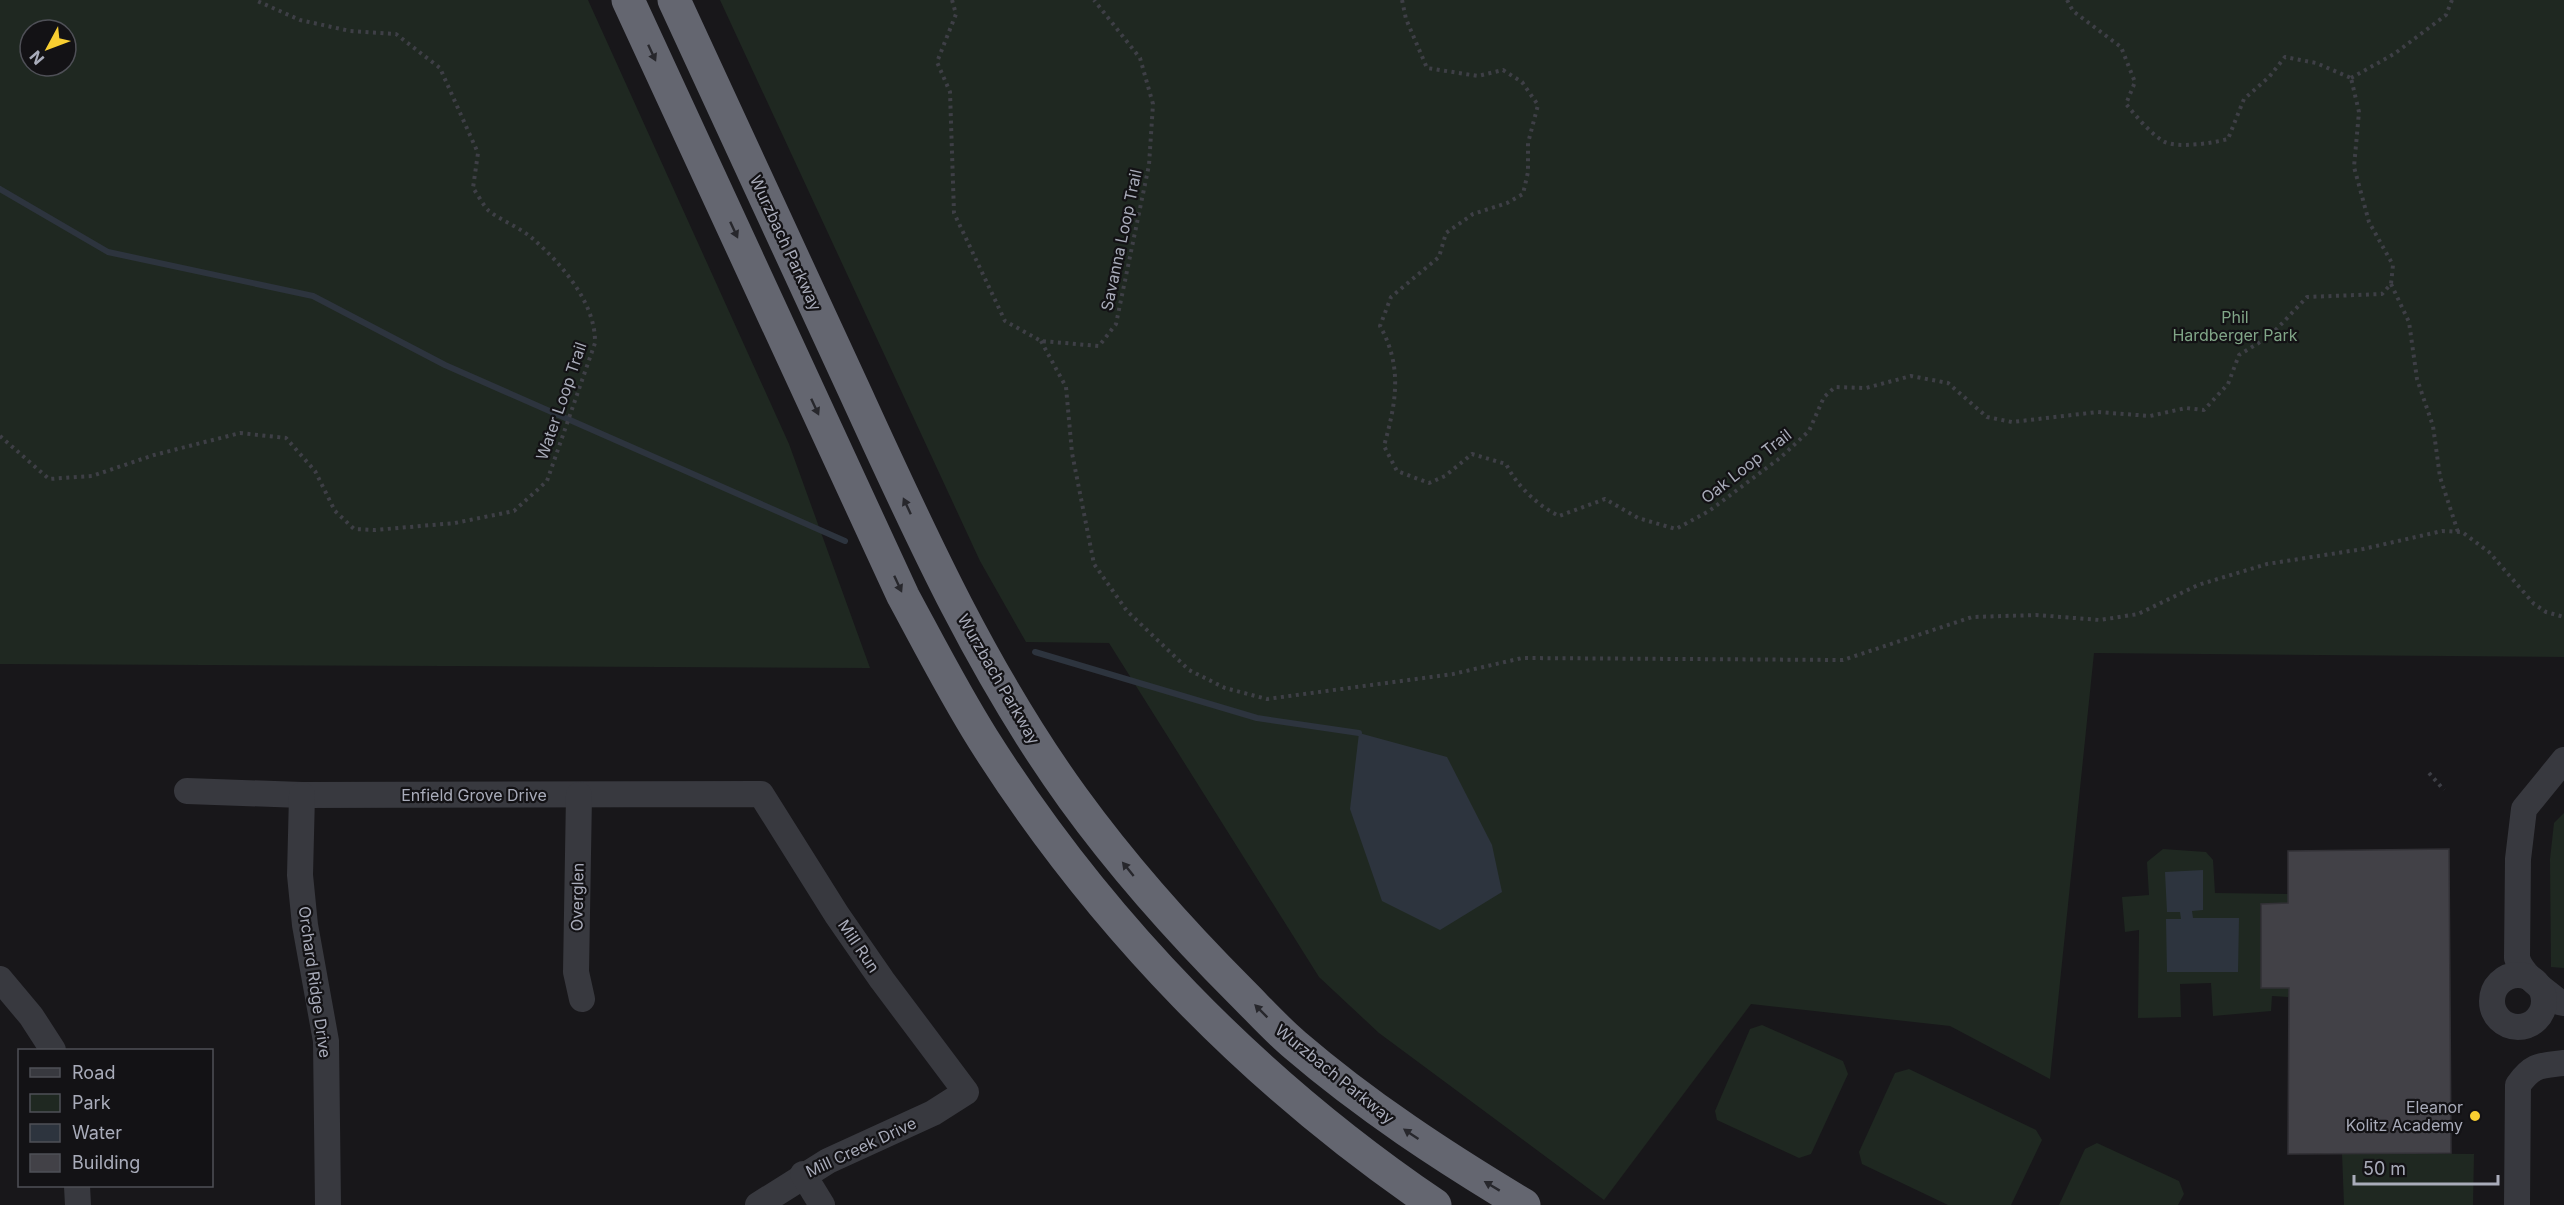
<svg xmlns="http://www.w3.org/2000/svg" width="2564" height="1205" font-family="Inter,sans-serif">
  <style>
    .green { fill: #1f2821; fill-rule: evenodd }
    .water { fill: #2d343e }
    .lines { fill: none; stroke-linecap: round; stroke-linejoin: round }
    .stream { stroke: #2d343e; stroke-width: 6 }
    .building { fill: #424147; stroke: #323136; stroke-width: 1.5 }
    .path { stroke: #3e3f46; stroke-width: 4; stroke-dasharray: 3 4.5; stroke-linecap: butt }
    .minor { stroke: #38393f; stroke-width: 26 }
    .highway { stroke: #646670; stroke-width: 33 }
    .oneway { fill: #27272c }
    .poi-dot { fill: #f8ce31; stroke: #131215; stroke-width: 2 }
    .labels { text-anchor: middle; stroke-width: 4.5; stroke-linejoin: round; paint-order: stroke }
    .street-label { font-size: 16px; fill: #a9acba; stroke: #131215 }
    .park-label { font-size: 16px; fill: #80a587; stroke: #131215 }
    .poi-label { font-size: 16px; fill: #a9acba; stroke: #131215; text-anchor: end }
  </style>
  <rect width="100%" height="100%" fill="#18171a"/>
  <g class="green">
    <path d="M0,0H588L789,444L870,668L0,664ZM30,30H66V66H30Z"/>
    <path d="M720,0H2564V657L2094,653L2050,1079L1950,1026L1751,1004L1604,1200L1379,1033L1319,977L1109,643L1026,642L980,561Z"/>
    <path d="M2564,813V968L2551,967L2550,859L2554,823Z"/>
    <path d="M2163,849L2206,852L2213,860L2215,893L2288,894V903L2261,904L2260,906L2261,987L2289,988L2288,997L2272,996L2271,1011L2213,1016L2211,983L2180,984L2181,1017L2138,1018L2139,930L2125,932L2122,897L2149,895L2147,862Z"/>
    <path d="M1762,1025L1843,1061L1848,1074L1811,1154L1799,1158L1717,1120L1715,1111L1750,1029Z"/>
    <path d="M1909,1069L2036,1130L2042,1140L2011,1205H1948L1862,1164L1859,1152L1895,1073Z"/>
    <path d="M2097,1143L2179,1181L2184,1194L2178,1205H2059L2085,1149Z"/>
    <path d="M2342,1153L2474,1154L2473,1205H2344Z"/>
  </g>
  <g class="water">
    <path d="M1359,733L1447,757L1492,845L1502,892L1440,930L1382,901L1350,809Z"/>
    <path d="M2203,870V910L2192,911L2193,918H2239L2238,972H2167L2166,919H2181L2180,912H2167L2165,872Z"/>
  </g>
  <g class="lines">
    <g class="stream">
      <path d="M0,189L108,252L313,296L445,365L845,541"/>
      <path d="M1035,652L1257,718L1359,733"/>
    </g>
  </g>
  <path class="building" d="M2449,849L2451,1153L2288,1154L2289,988H2261V904L2288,903V851Z"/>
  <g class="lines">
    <g class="path">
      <path d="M952,0L956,14L937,62L950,92L954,213L1005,321L1041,341L1099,346L1116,324L1149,165L1153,104L1140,58L1094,0"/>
      <path d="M1402,0L1406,19L1427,68L1478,76L1503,70L1522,82L1538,105L1528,143V172L1523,194L1507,203L1473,214L1446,233L1439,257L1391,297L1380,326C1403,367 1396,403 1384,446L1397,471L1429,483L1445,476L1472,454L1506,464C1517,486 1537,505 1559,516L1605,499L1638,518L1676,529L1709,511L1780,458L1809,431L1824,397L1835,387L1866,388L1911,376L1948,383L1987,417L2012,422L2098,412L2150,416L2186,408L2204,410L2228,384L2239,355L2270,336L2307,297L2382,294L2391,284L2393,265L2369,222L2354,167L2359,112L2351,78"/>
      <path d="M2067,0L2073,11L2121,47L2135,82L2126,104C2137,117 2149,132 2163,141C2176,149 2213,143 2228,139L2244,99L2269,77L2285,57L2316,63L2351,78"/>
      <path d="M2351,78L2394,54L2446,15L2452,0"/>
      <path d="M2391,284L2409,322L2417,379L2433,426L2440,477L2458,532"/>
      <path d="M1041,341L1066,387L1072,453L1094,564L1127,611L1189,670L1225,688L1267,699L1453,674L1522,658L1843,660L1972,617L2036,615L2100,620L2138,614L2198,585L2267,564L2363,549L2442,531L2462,532L2489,552L2534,604L2546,612L2564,617"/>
      <path d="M0,436L49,479L92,476L154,455L240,433L286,438L315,471L335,511L354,529L375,530L455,523L514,511L547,481L595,343C596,303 561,263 532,238C519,227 502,221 489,211C483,205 478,195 473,188L478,153L440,68L396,34L350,31L300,20L255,0"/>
      <path d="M2429,773L2444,790"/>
    </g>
    <g class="minor">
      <path d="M2564,760L2524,809L2518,859L2517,958C2522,976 2546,991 2559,1002L2564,1003"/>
      <path d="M187,791L302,795L761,794L837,915L882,980L966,1092L933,1113L828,1161L758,1205"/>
      <path d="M302,795L300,875L305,925L326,1041L328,1205"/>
      <path d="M579,795L576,972L582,999"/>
      <circle cx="2518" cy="1001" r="26"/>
      <path d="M0,979L31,1016L53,1050"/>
      <path d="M803,1174L822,1205"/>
      <path d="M77,1186L78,1205"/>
      <path d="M2517,1205L2518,1085C2533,1064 2540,1066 2564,1063"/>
    </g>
    <g class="highway">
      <path d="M628,0L903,596C929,644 954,693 983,739C1099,923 1255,1083 1435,1205"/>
      <path d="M674,0C734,131 795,261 855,392C919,532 982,672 1073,798C1123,867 1180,931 1241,992C1259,1010 1276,1029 1295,1045C1366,1106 1444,1157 1524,1205"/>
    </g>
  </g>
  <defs><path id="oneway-solid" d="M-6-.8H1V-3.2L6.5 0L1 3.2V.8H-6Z" transform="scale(1.5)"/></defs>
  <g class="oneway">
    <use href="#oneway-solid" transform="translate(652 53) rotate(65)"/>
    <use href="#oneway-solid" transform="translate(734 230) rotate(65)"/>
    <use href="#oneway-solid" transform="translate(815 407) rotate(65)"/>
    <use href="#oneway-solid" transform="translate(907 506) rotate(-115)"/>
    <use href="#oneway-solid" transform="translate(898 584) rotate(65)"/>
    <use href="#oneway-solid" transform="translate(1128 869) rotate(-129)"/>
    <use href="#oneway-solid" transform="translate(1261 1011) rotate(-135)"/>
    <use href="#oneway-solid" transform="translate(1411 1134) rotate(-146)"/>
    <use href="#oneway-solid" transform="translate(1492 1186) rotate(-149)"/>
  </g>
  <circle class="poi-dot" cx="2475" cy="1116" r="6"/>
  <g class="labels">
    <g class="street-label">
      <text transform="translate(1121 240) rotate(-78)" y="6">Savanna Loop Trail</text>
      <text transform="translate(786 243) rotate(65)" y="6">Wurzbach Parkway</text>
      <text transform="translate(561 401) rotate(-71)" y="6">Water Loop Trail</text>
      <text transform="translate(1746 466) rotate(-38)" y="6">Oak Loop Trail</text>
      <text transform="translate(999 679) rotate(60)" y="6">Wurzbach Parkway</text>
      <text x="474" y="801">Enfield Grove Drive</text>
      <text transform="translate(577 897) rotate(-89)" y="6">Overglen</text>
      <text transform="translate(859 946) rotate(56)" y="6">Mill Run</text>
      <text transform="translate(315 982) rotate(82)" y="6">Orchard Ridge Drive</text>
      <text transform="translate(1335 1074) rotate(39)" y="6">Wurzbach Parkway</text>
      <text transform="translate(861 1147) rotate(-25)" y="6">Mill Creek Drive</text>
    </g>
    <g class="park-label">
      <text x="2235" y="323">Phil<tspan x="2235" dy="18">Hardberger Park</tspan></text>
    </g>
    <g class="poi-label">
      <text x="2463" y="1113">Eleanor<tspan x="2463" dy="18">Kolitz Academy</tspan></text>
    </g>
  </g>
  <rect x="18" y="1049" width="195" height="138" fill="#131215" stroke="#4f5057" stroke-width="1.5"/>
  <rect x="30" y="1068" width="30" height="9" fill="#38393f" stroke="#4f5057" stroke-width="1.5"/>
  <text x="72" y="1079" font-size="18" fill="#a9acba">Road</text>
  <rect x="30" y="1094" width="30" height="18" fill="#1f2821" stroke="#4f5057" stroke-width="1.5"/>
  <text x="72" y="1109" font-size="18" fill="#a9acba">Park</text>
  <rect x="30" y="1124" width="30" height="18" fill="#2d343e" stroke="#4f5057" stroke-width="1.5"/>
  <text x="72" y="1139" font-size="18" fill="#a9acba">Water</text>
  <rect x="30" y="1154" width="30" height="18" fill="#424147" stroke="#4f5057" stroke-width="1.5"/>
  <text x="72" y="1169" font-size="18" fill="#a9acba">Building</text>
  <g transform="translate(48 48) rotate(229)"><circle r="28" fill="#131215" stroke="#4f5057" stroke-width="1.5"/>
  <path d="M0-4.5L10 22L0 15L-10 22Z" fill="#f8ce31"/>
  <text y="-9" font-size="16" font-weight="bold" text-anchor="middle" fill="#a9acba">N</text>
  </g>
  <path d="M2354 1175v9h144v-9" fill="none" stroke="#a9acba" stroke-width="3"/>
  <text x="2363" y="1175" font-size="18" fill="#a9acba" stroke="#131215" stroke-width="4.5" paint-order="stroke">50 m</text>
</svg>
